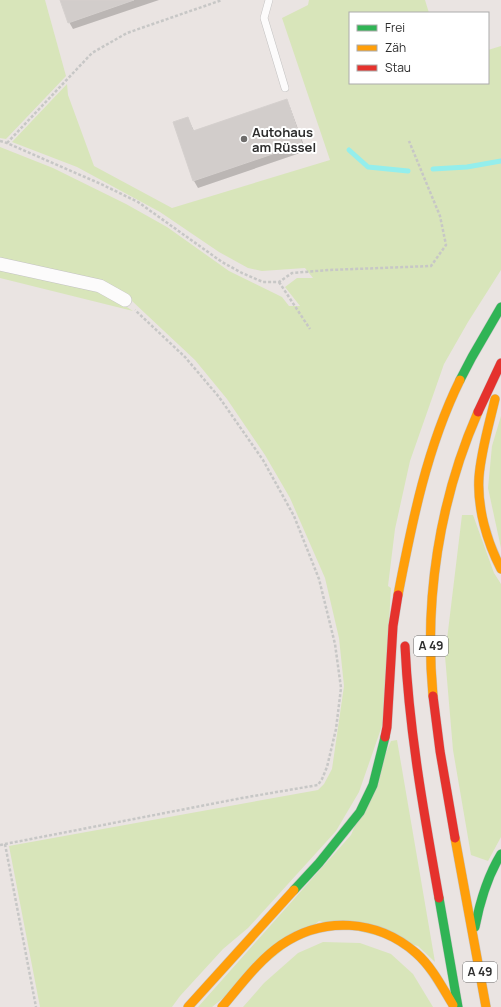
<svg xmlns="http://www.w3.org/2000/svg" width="501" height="1007" font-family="Manrope,sans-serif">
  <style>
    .green { fill: #d8e5ba }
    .shadow { fill: #0003 }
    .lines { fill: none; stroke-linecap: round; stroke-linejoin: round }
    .stream { stroke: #94eeec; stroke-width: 5 }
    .building { fill: #d2cdcb; stroke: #d5d0ce }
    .lane-casing { stroke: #c4c3c3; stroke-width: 8 }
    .street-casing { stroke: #c4c3c3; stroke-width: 14 }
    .fast-casing { stroke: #c6c3c3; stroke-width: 10 }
    .slow-casing { stroke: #c6c3c3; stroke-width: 10 }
    .jam-casing { stroke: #c6c3c3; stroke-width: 10 }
    .path { stroke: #c7c7c6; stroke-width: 2.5; stroke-dasharray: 3 2; stroke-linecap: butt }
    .lane { stroke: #fcfbfb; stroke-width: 7 }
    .street { stroke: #fcfbfb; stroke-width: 13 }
    .fast { stroke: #30b455; stroke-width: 9 }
    .slow { stroke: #ff9f0a; stroke-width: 9 }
    .jam { stroke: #e5322d; stroke-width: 9 }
    .poi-dot { fill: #6f6d6c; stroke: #fff; stroke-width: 1.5 }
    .labels { text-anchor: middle; stroke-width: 4; stroke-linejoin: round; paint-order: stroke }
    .shield { fill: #fff; stroke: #6c6c6c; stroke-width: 1 }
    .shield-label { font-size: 12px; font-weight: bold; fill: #2d2d2d }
    .poi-label { font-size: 13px; font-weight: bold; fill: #2d2d2d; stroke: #fff; text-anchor: start }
  </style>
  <rect width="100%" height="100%" fill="#eae4e2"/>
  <g class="green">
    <path d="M0,0H45L66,76L6,139L0,138Z"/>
    <path d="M309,0H425L429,13H350V83H488V50L501,46V270L468,322L444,364L410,461L395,529L388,586L391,588L383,723L359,792L336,831L248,928L223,949L180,996L172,1007H40L9,846L318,790L324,784L332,769L344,686L339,638L325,578L290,498L265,455L227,399L195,360L132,301L101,282L0,260V147L53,168L126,204L167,227L229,271L282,297L289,306H300L285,287L297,278H313L305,268L262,271L248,268L219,252L160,212L77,167L12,142L67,84L68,95L94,166L172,208L330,160L282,18L308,5Z"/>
    <path d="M0,269L84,286L108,295L133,311L0,278Z"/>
    <path d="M501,416V548L488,488L492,446Z"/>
    <path d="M462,515H473L494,573L501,584V837L488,861L471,855L453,750L445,656Z"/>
    <path d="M397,740L435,962L418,946L319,921L212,1007H198L351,835L391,741Z"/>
    <path d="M323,942L360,943L391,954L413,974L433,1007H243L264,983L298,953Z"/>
  </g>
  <g class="shadow">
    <path d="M61,0H159L73,29L69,22Z"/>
    <path d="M286,100L290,107L306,151L198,188L194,181L174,123L188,118L194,131Z"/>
  </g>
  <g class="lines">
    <g class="stream">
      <path d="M349,150L368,167L408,171"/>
      <path d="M433,169L467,167L501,161"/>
    </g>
  </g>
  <g class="building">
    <path d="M60,0H134L68,23Z"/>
    <path d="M287,99L302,144L193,181L173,122L188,117L193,131Z"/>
  </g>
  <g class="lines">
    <defs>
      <path id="lane" d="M269,0L264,18L285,88"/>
      <path id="street" d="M0,264L100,286L125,300"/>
      <g id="fast">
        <path d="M460,380L472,357L501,307"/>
        <path d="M294,890L319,863L360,812L373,785L385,737"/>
        <path d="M439,898L458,1007"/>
        <path d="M475,927C480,901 487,877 501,854"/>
      </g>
      <g id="slow">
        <path d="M495,399C489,425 481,451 479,477C477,508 487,542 501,569"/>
        <path d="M398,595C412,522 427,447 460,380"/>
        <path d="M433,696C424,600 439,501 478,412"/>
        <path d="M455,838L486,1007"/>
        <path d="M188,1007L294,890"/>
        <path d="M222,1007C240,986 258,961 281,945C323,916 377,919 416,953C432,967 442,987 453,1005"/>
      </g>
      <g id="jam">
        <path d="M478,412L501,363"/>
        <path d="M405,646C409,731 424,814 439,898"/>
        <path d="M433,696L440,751L455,838"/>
        <path d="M385,737L387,727L393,626L398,595"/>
      </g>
    </defs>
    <use href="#lane" class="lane-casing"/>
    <use href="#street" class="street-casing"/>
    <use href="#fast" class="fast-casing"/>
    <use href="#slow" class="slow-casing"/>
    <use href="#jam" class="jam-casing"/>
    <g class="path">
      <path d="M0,141L7,143L101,184L138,202L222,262L242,273L263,282H279L292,273L329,270L431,266L446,245L440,216L409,141"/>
      <path d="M7,143L92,53L127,33L222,0"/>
      <path d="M279,282L310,329"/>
      <path d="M5,844L36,1007"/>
      <path d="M0,845L242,798L318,785L322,779L327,767L336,729L341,688L335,644L319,579L294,516L263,460L219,397L185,357L135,310"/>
    </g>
    <use href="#lane" class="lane"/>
    <use href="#street" class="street"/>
    <use href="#fast" class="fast"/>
    <use href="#slow" class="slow"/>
    <use href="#jam" class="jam"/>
  </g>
  <circle class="poi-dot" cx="244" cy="139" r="4"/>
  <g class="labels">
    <g class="shield">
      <rect x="414" y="636" width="34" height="20" rx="3"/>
      <rect x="463" y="962" width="34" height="20" rx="3"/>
    </g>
    <g class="shield-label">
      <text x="431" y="650">A 49</text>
      <text x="480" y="976">A 49</text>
    </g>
    <g class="poi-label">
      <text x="252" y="137">Autohaus<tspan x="252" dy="15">am Rüssel</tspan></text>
    </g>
  </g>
  <rect x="349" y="12" width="140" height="72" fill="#ffffff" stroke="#ababab"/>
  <rect x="357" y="25" width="20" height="6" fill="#30b455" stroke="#ababab"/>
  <text x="385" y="32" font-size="12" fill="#2d2d2d">Frei</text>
  <rect x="357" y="45" width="20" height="6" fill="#ff9f0a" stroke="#ababab"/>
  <text x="385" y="52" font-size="12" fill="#2d2d2d">Zäh</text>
  <rect x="357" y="65" width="20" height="6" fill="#e5322d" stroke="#ababab"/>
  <text x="385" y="72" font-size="12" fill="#2d2d2d">Stau</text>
</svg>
